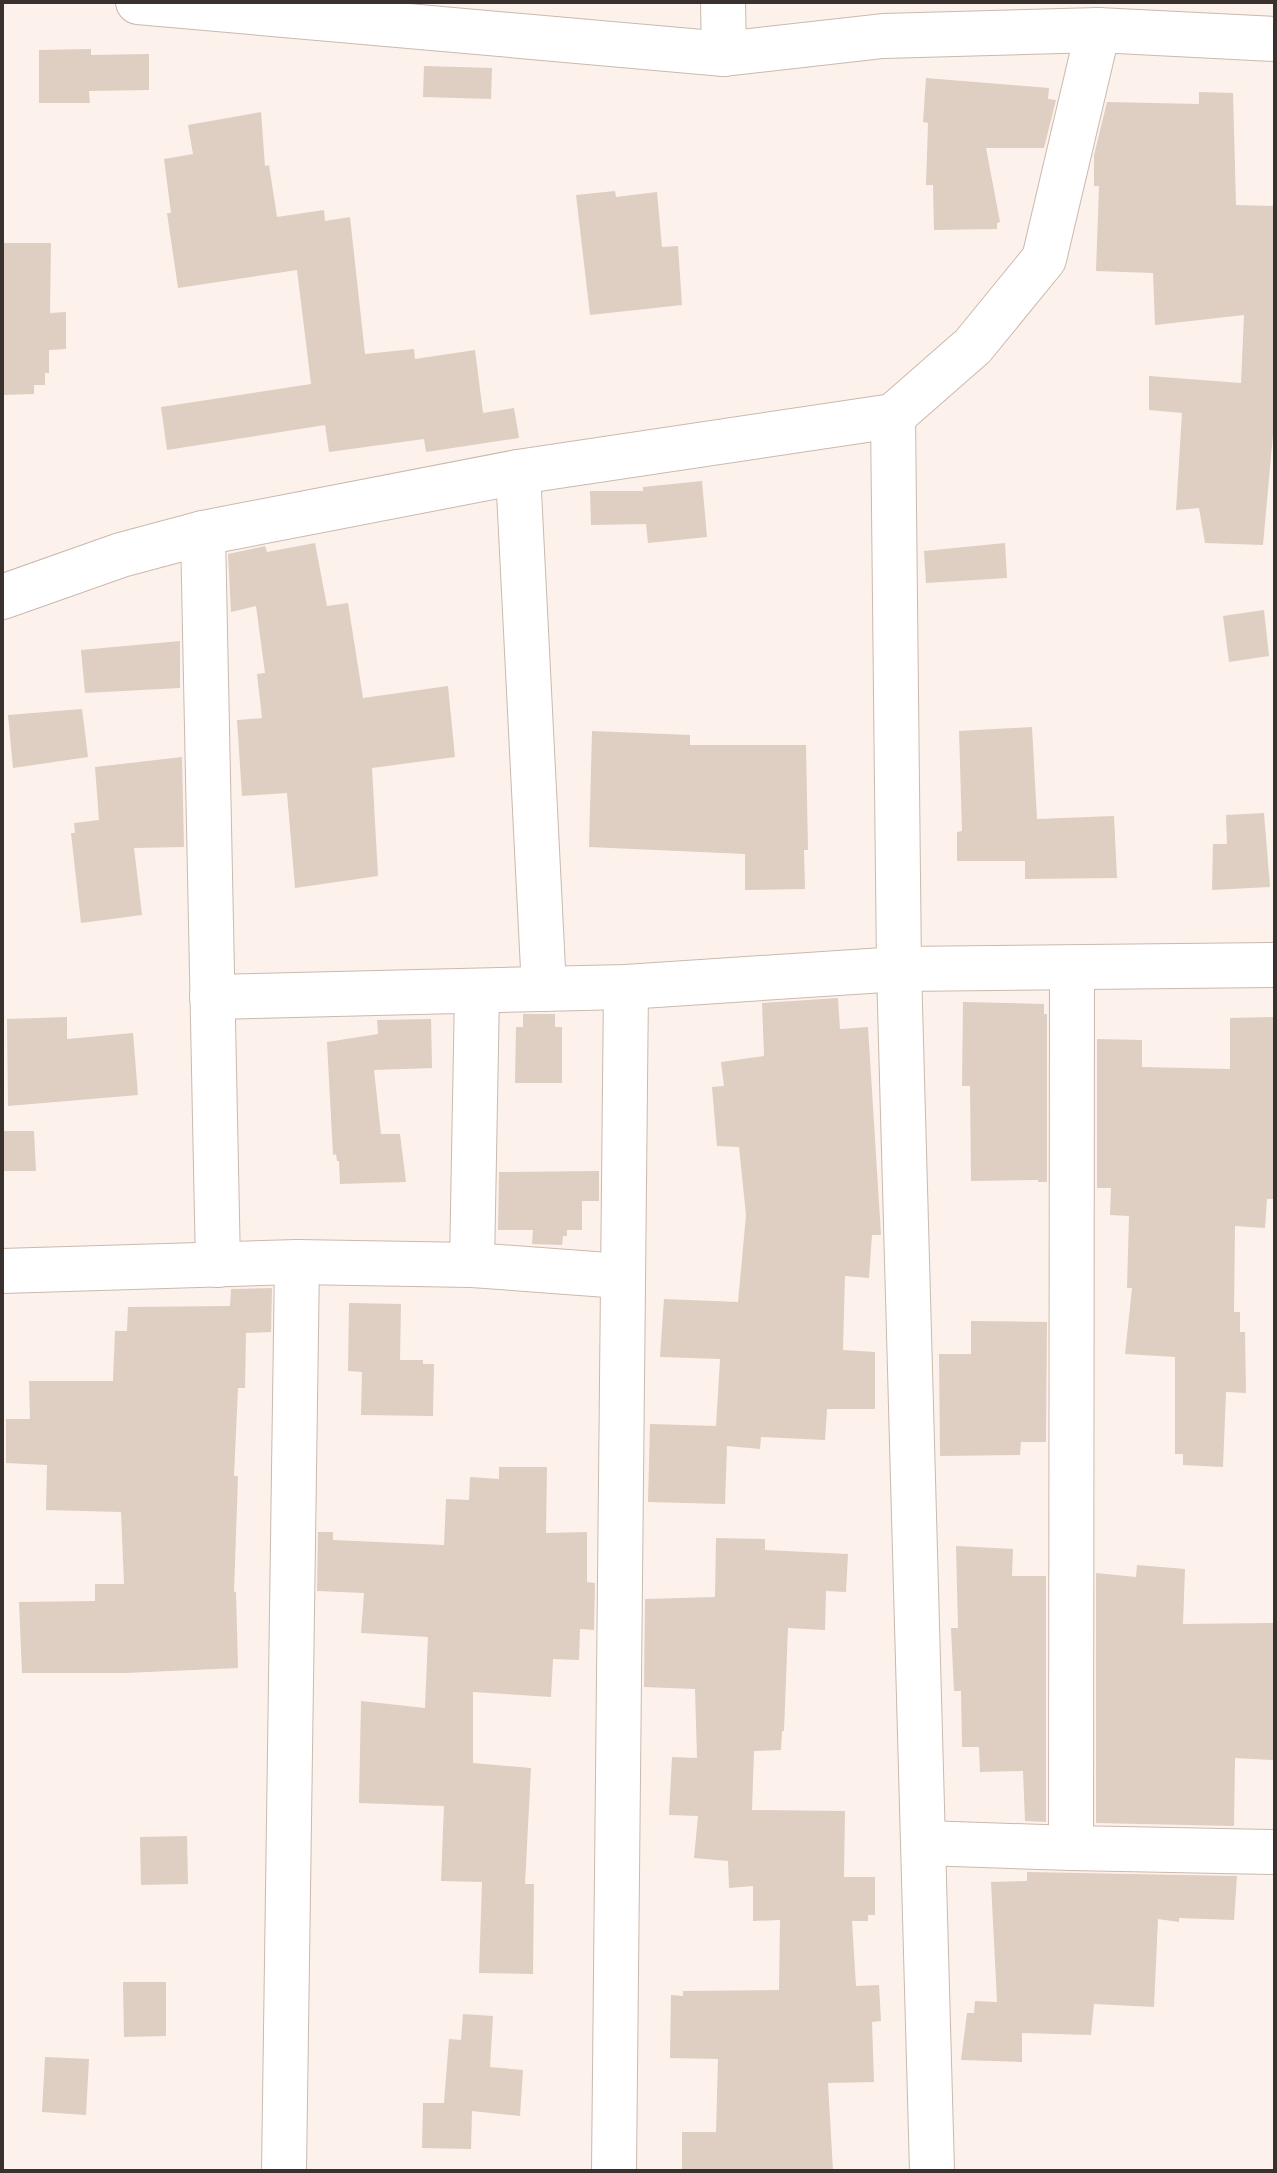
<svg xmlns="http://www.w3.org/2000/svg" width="1277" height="2173" font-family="Literata,serif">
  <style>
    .building { fill: #dfcec2 }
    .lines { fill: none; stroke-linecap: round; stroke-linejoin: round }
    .street-casing { stroke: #cab9ae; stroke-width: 46 }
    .street { stroke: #fff; stroke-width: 44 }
  </style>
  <rect width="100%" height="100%" fill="#fcf2eb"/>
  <g class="building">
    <path d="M91,49V55L149,54V90L89,91L90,103H39V50Z"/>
    <path d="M424,66L492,68L491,99L423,97Z"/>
    <path d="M926,78L1049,88L1048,99L1056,100L1044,148H986L1000,222L997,223V229L934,230L933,185H926L928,123L923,122Z"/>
    <path d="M1199,92L1233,93L1236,205L1275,206V412L1263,545L1205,543L1199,508L1176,510L1182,413L1149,410V376L1241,383L1244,315L1155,325L1153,273L1096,271L1099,186H1094V155L1107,102L1199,104Z"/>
    <path d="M261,112L265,166L269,165L277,217L324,210L325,221L350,217L365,354L414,349L415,359L475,350L483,413L514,408L519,438L426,452L424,439L329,452L325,425L167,450L161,407L311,384L297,270L178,288L167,213H171L164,159L193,154L188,125Z"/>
    <path d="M615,191L616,197L657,192L662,247L678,246L682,305L590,315L576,195Z"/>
    <path d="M3,243H51L50,313L66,312V349L49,350V373H45V385H34V394L2,395Z"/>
    <path d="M702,481L707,537L648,543L646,524L591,525L590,491H643V487Z"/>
    <path d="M315,543L327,606L348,603L363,698L448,686L455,757L372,768L378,876L295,888L287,793L242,796L237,720L262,718L257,674L265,673L256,606L231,612L228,554L265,546L267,552Z"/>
    <path d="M1005,543L1007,578L926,583L924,551Z"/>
    <path d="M1264,610L1269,656L1229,662L1223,616Z"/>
    <path d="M180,641V688L85,693L81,650Z"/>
    <path d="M82,709L88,757L13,768L8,715Z"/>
    <path d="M1032,727L1037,819L1114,816L1117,878L1025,879V861H957V832L962,831L959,731Z"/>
    <path d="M592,731L690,735V745H806L808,850H804L805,889L745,890V854L589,847Z"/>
    <path d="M182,757L184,847L134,848L142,915L81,923L71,833H75L74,823L99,820L95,767Z"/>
    <path d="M1264,813L1270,887L1212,890L1213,844H1227L1226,815Z"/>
    <path d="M838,998L840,1029L868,1027L881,1235H872L869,1278L845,1276L843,1350L875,1352V1409H827L825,1440L761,1437L760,1449L727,1446L725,1504L648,1502L650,1424L716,1426L720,1359L660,1357L664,1299L738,1302L746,1215L739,1147L717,1146L712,1087L724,1086L721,1062L764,1056L762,1003Z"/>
    <path d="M963,1002L1044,1004V1014H1047V1182H1038V1180L971,1181L970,1086H962Z"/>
    <path d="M523,1014H555V1027H562V1083H515L516,1027H523Z"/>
    <path d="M67,1017V1039L133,1033L138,1095L8,1106L7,1019Z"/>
    <path d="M1275,1017V1199H1267L1265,1228L1235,1226L1234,1312H1240V1332H1245L1246,1393L1226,1392L1223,1467L1183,1465V1454H1175V1357L1125,1354L1132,1288H1127L1129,1216L1110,1215L1111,1188H1097V1039L1142,1040V1067L1230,1069V1018Z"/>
    <path d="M431,1019L432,1068L374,1070L381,1134H400L406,1182L340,1184L339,1161H337L336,1154L333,1155L327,1042L378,1034L377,1020Z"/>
    <path d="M2,1131H34L36,1171H2Z"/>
    <path d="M599,1171V1201H582V1230H567V1236H563L562,1245L532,1244L533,1230H498L499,1172Z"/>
    <path d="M272,1288L271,1332L246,1333L245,1388H238L234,1476H238L234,1592H236L238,1668L125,1673H22L19,1602L95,1601V1584H124L121,1512L46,1510L47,1465L6,1463V1419H30L29,1381H113L115,1331H127L128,1307L230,1306L231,1289Z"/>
    <path d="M349,1303L401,1304L400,1360H423V1364H434L433,1416L361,1415L362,1372L348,1371Z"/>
    <path d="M971,1321L1047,1322L1046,1442H1021L1020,1455L940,1456L939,1354H971Z"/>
    <path d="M499,1467H547L546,1533L587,1532V1582L595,1583L594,1630L580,1629L579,1660L553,1659L551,1697L473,1692V1763L531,1768L525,1884H534L533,1974L479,1973L482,1882L441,1881L444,1806L359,1803L361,1701L425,1708L428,1637L361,1633L364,1593L317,1591L318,1532H333V1540L444,1545L446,1499L469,1500L470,1477L499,1479Z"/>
    <path d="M716,1538L765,1539V1550L848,1554L846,1592L826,1591L825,1630L788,1628L784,1731H782L781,1750L754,1751L752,1810L845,1811L844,1877H875V1915H868V1921H852L856,1986L879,1985L881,2021L872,2022L874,2082L828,2083L833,2171H682V2132H716L718,2059L670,2058L671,1995L683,1996V1991L779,1990L780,1920L753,1921V1886L729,1888L728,1861L694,1858L698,1816L669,1815L672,1757L697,1758L695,1689L644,1687L645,1599L715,1597Z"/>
    <path d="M956,1546L1013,1549L1012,1576H1046V1822L1025,1821L1023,1771L980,1772L979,1747H962L961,1691H954L951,1628H958Z"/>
    <path d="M1137,1565L1185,1569L1183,1624L1275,1623L1273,1760L1235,1758L1234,1826L1096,1823V1573L1136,1577Z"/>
    <path d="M187,1836L188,1884L141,1885L140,1837Z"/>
    <path d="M1027,1872L1237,1876L1234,1920L1179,1918V1922L1158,1919L1154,2007L1094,2004L1091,2035L1022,2033V2062L961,2060L967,2013H974L975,2001L997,2002L991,1882L1027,1881Z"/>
    <path d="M123,1982H166V2036L124,2037Z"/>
    <path d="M463,2014L493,2016L490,2067L523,2070L520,2116L472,2111L471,2149L422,2148L423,2103H444L449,2039L461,2040Z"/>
    <path d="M45,2057L89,2059L86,2115L42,2112Z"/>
  </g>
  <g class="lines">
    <defs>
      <g id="street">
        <path d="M138,2L724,54L883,36L1098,30L1275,39"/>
        <path d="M723,2L724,54"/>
        <path d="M893,416L899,969L932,2171"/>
        <path d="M518,472L544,989"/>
        <path d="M203,533L218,1265"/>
        <path d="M2,597L121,555L203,533L518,472L893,416L973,346L1044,259L1098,30"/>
        <path d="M212,997L626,987L899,969L1275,965"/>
        <path d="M472,1265L477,992"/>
        <path d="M2,1271L297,1262L472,1265L621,1276"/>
        <path d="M924,1843L1071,1848L1275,1852"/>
        <path d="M1071,1848L1072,968"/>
        <path d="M284,2171L297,1262"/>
        <path d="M614,2171L626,987"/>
      </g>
    </defs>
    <use href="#street" class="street-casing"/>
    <use href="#street" class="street"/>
  </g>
  <rect width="1277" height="2173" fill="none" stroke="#38312d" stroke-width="8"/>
</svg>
